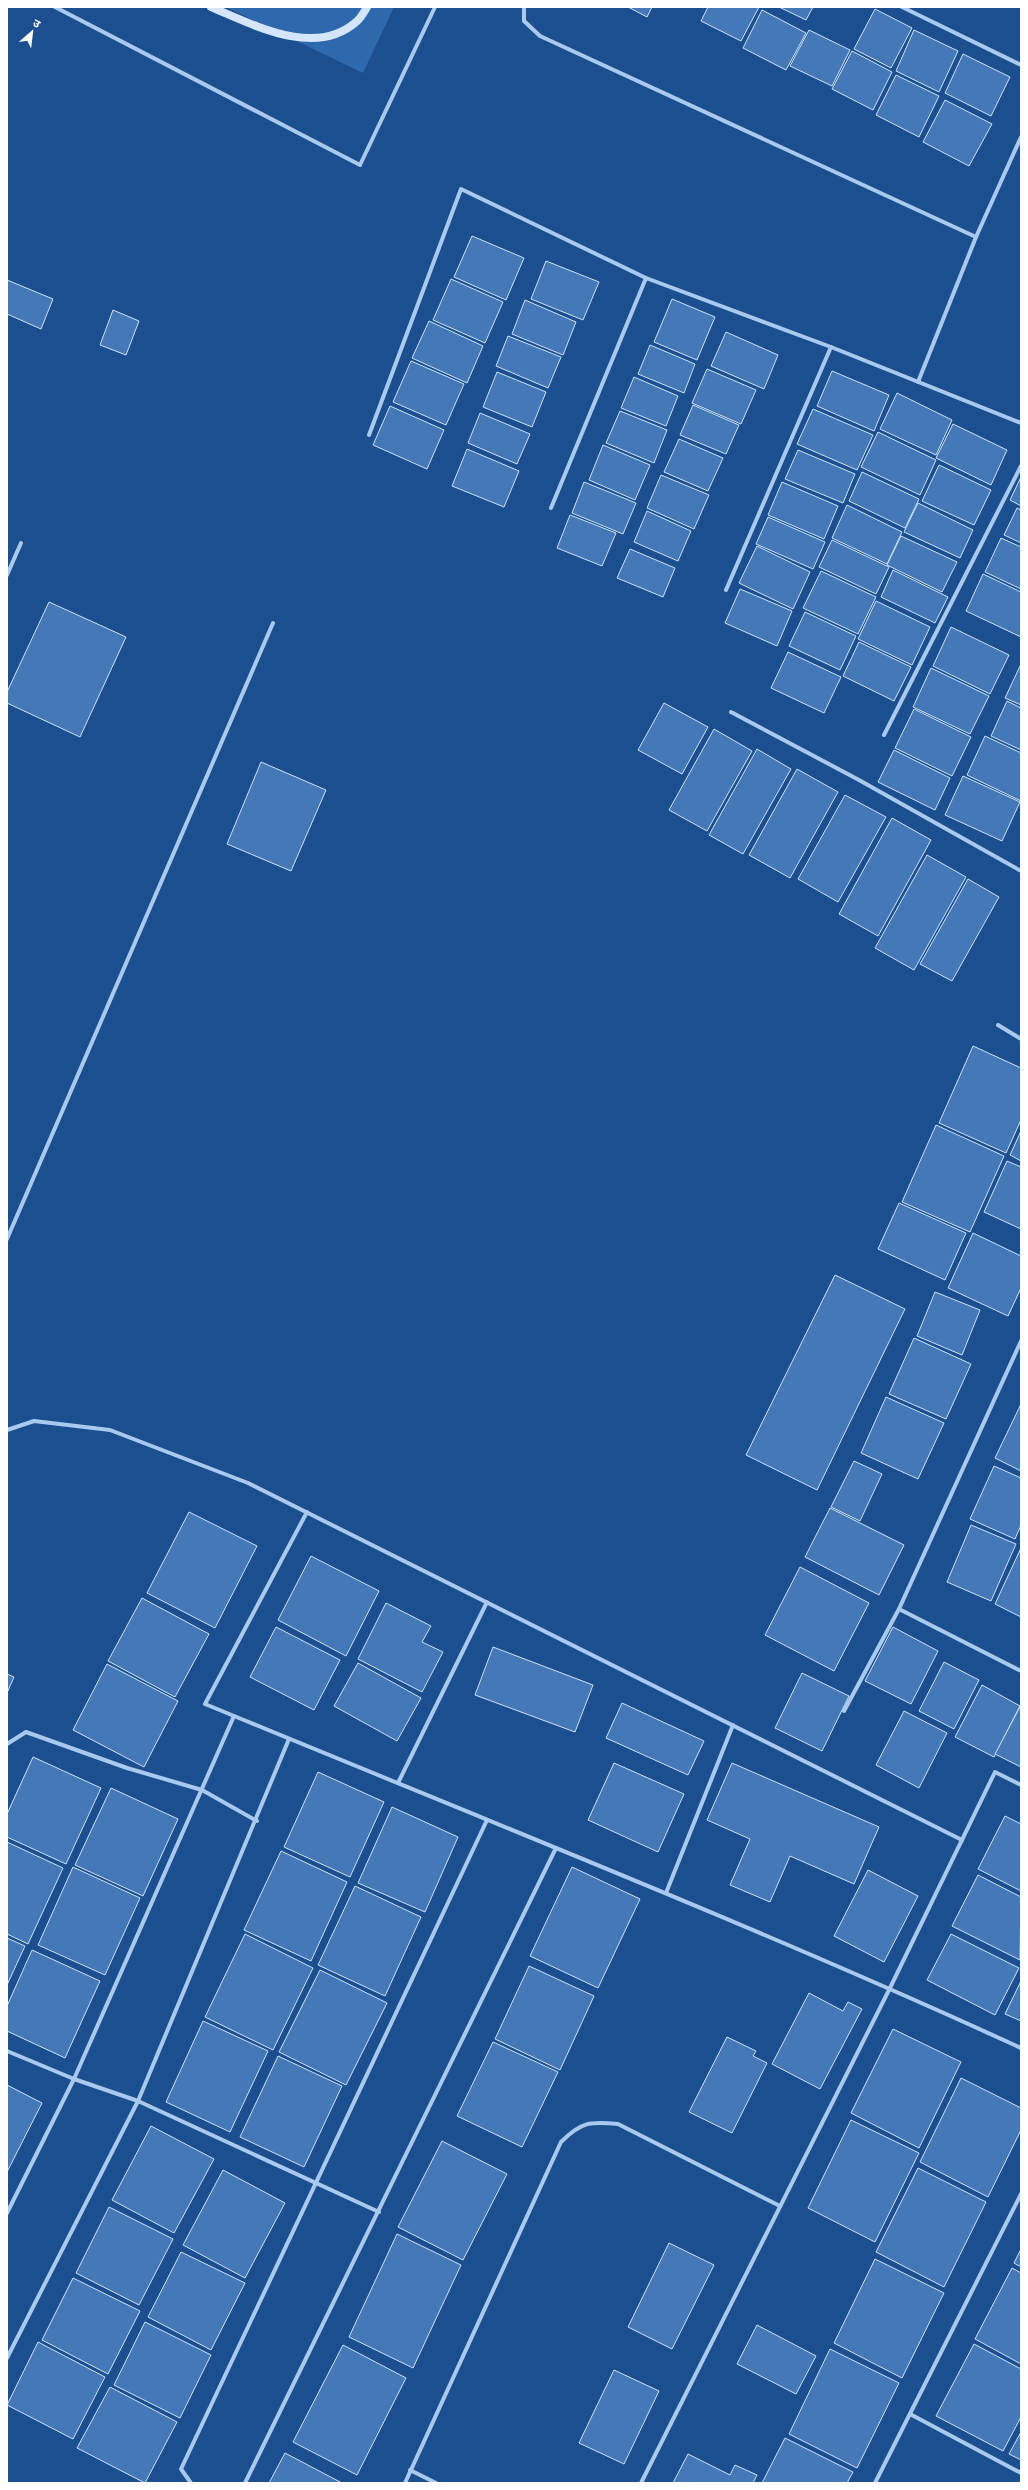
<svg xmlns="http://www.w3.org/2000/svg" width="1028" height="2490" font-family="'Noto Sans','Noto Sans Devanagari',sans-serif">
  <style>
    .green { fill: #2e69ad }
    .building { fill: #4478b7; stroke: #cfe3fa }
    .lines { fill: none; stroke-linecap: round; stroke-linejoin: round }
    .street { stroke: #a9c9ee; stroke-width: 4 }
    .secondary { stroke: #d6e6fa; stroke-width: 8 }
  </style>
  <rect width="100%" height="100%" fill="#1b4f8f"/>
  <path class="green" d="M226,7H394L363,73Z"/>
  <g class="building">
    <path d="M628,7H652L647,17Z"/>
    <path d="M708,7H759L741,41L701,21Z"/>
    <path d="M779,7H813L806,20Z"/>
    <path d="M875,9L912,28L891,68L854,49Z"/>
    <path d="M762,10L806,33L786,70L743,48Z"/>
    <path d="M809,30L850,50L832,86L790,66Z"/>
    <path d="M914,30L958,51L939,92L896,71Z"/>
    <path d="M852,51L892,72L873,110L832,89Z"/>
    <path d="M963,54L1010,77L991,116L945,93Z"/>
    <path d="M896,75L939,96L919,137L876,115Z"/>
    <path d="M945,100L992,124L969,166L923,142Z"/>
    <path d="M472,236L524,258L506,300L454,277Z"/>
    <path d="M546,261L599,282L583,320L531,299Z"/>
    <path d="M451,279L503,302L485,343L433,320Z"/>
    <path d="M7,280L53,299L41,329L7,314Z"/>
    <path d="M672,299L715,317L697,360L654,342Z"/>
    <path d="M525,300L576,322L563,355L512,334Z"/>
    <path d="M113,310L139,321L126,355L100,345Z"/>
    <path d="M429,321L483,346L467,383L412,358Z"/>
    <path d="M726,332L778,355L764,389L711,366Z"/>
    <path d="M508,336L561,357L548,388L496,366Z"/>
    <path d="M650,345L695,364L684,393L638,374Z"/>
    <path d="M411,361L464,384L446,425L393,402Z"/>
    <path d="M707,369L756,390L741,424L692,403Z"/>
    <path d="M832,371L889,395L874,431L817,406Z"/>
    <path d="M497,372L546,392L532,427L483,407Z"/>
    <path d="M634,377L678,396L666,426L621,408Z"/>
    <path d="M897,393L952,420L936,455L880,429Z"/>
    <path d="M693,405L739,425L726,454L680,435Z"/>
    <path d="M390,406L444,430L427,469L373,445Z"/>
    <path d="M813,409L873,435L857,470L797,444Z"/>
    <path d="M620,411L667,430L654,463L606,443Z"/>
    <path d="M480,413L530,434L517,464L468,443Z"/>
    <path d="M953,424L1007,450L991,485L936,458Z"/>
    <path d="M878,432L936,460L920,495L861,467Z"/>
    <path d="M679,439L723,458L708,491L664,472Z"/>
    <path d="M603,445L650,465L635,500L589,480Z"/>
    <path d="M467,449L519,471L504,507L452,486Z"/>
    <path d="M798,450L855,474L843,503L785,479Z"/>
    <path d="M939,465L991,490L974,525L922,501Z"/>
    <path d="M862,472L919,499L905,528L849,501Z"/>
    <path d="M661,475L709,495L694,529L647,508Z"/>
    <path d="M1021,477V506L1010,500Z"/>
    <path d="M584,482L636,503L623,534L572,513Z"/>
    <path d="M782,482L838,506L824,539L768,515Z"/>
    <path d="M918,503L973,530L960,558L904,532Z"/>
    <path d="M847,505L902,532L887,564L832,538Z"/>
    <path d="M1017,508L1021,510V543L1004,535Z"/>
    <path d="M647,511L691,531L678,561L634,542Z"/>
    <path d="M570,515L616,533L602,566L557,548Z"/>
    <path d="M768,517L825,542L813,569L756,544Z"/>
    <path d="M901,536L957,562L942,592L887,565Z"/>
    <path d="M1001,538L1021,547V589L985,572Z"/>
    <path d="M832,540L889,567L876,594L819,567Z"/>
    <path d="M757,546L810,572L793,609L739,583Z"/>
    <path d="M630,549L675,568L663,597L617,578Z"/>
    <path d="M893,570L948,597L935,623L881,597Z"/>
    <path d="M821,571L876,597L858,634L803,608Z"/>
    <path d="M983,574L1021,592V637L966,611Z"/>
    <path d="M740,589L792,611L777,646L725,623Z"/>
    <path d="M876,601L930,627L912,665L858,639Z"/>
    <path d="M49,602L126,637L80,737L7,703V692Z"/>
    <path d="M805,612L856,636L840,670L789,646Z"/>
    <path d="M951,627L1009,655L990,694L933,666Z"/>
    <path d="M859,642L911,667L894,701L843,676Z"/>
    <path d="M788,652L841,677L824,713L771,688Z"/>
    <path d="M1021,664V705L1005,698Z"/>
    <path d="M931,668L989,696L970,734L913,707Z"/>
    <path d="M1007,701L1021,708V750L991,736Z"/>
    <path d="M664,703L708,727L682,774L638,750Z"/>
    <path d="M914,709L971,737L952,776L895,748Z"/>
    <path d="M714,729L752,751L707,831L669,810Z"/>
    <path d="M985,736L1021,753V801L967,775Z"/>
    <path d="M757,749L791,769L743,854L709,835Z"/>
    <path d="M894,750L950,778L935,810L878,782Z"/>
    <path d="M261,762L326,790L291,871L227,844Z"/>
    <path d="M797,769L838,792L790,878L749,855Z"/>
    <path d="M963,776L1020,802L1002,841L945,815Z"/>
    <path d="M845,795L886,817L838,902L798,879Z"/>
    <path d="M892,818L931,840L878,936L839,914Z"/>
    <path d="M927,855L966,877L914,970L875,948Z"/>
    <path d="M968,879L999,897L952,981L920,964Z"/>
    <path d="M973,1046L1021,1068V1120L1006,1153L939,1123Z"/>
    <path d="M936,1125L1004,1156L970,1232L902,1202Z"/>
    <path d="M1021,1131V1161L1010,1155Z"/>
    <path d="M1007,1161L1021,1167V1229L984,1212Z"/>
    <path d="M899,1203L966,1233L945,1280L878,1249Z"/>
    <path d="M973,1233L1021,1256V1288L1008,1316L948,1288Z"/>
    <path d="M835,1275L905,1309L817,1490L746,1455Z"/>
    <path d="M935,1292L980,1310L962,1355L917,1336Z"/>
    <path d="M914,1338L971,1364L946,1419L889,1394Z"/>
    <path d="M886,1397L944,1423L918,1479L861,1453Z"/>
    <path d="M1021,1404V1471L995,1458Z"/>
    <path d="M854,1461L882,1474L860,1521L831,1507Z"/>
    <path d="M994,1466L1021,1478V1525L1015,1539L970,1519Z"/>
    <path d="M830,1508L904,1545L879,1595L805,1557Z"/>
    <path d="M189,1512L257,1546L215,1628L147,1593Z"/>
    <path d="M971,1525L1016,1544L991,1601L947,1582Z"/>
    <path d="M1021,1548V1617L995,1604Z"/>
    <path d="M311,1556L379,1591L346,1656L278,1620Z"/>
    <path d="M800,1567L869,1603L834,1671L765,1635Z"/>
    <path d="M142,1598L209,1634L175,1697L108,1661Z"/>
    <path d="M386,1603L431,1626L422,1642L443,1652L422,1692L358,1659Z"/>
    <path d="M276,1627L340,1660L314,1710L250,1677Z"/>
    <path d="M893,1627L938,1651L911,1704L865,1681Z"/>
    <path d="M493,1647L593,1685L575,1732L475,1695Z"/>
    <path d="M944,1662L979,1680L954,1729L919,1711Z"/>
    <path d="M358,1663L421,1698L397,1741L334,1706Z"/>
    <path d="M107,1664L178,1701L144,1767L73,1730Z"/>
    <path d="M802,1673L849,1696L822,1751L775,1728Z"/>
    <path d="M7,1674L14,1677L7,1693Z"/>
    <path d="M982,1685L1020,1706L994,1757L955,1737Z"/>
    <path d="M622,1703L704,1741L688,1775L606,1738Z"/>
    <path d="M1021,1705V1767L995,1754Z"/>
    <path d="M904,1711L947,1733L919,1788L876,1765Z"/>
    <path d="M33,1757L101,1788L66,1864L7,1837V1814Z"/>
    <path d="M614,1763L684,1794L658,1852L588,1820Z"/>
    <path d="M732,1763L879,1827L854,1884L790,1856L770,1902L730,1885L750,1839L707,1820Z"/>
    <path d="M318,1772L384,1802L350,1877L284,1847Z"/>
    <path d="M111,1788L178,1819L143,1896L75,1865Z"/>
    <path d="M392,1807L458,1837L425,1912L358,1883Z"/>
    <path d="M1005,1816L1021,1824V1891L978,1869Z"/>
    <path d="M7,1842L63,1868L28,1944L7,1934Z"/>
    <path d="M281,1851L347,1882L311,1961L244,1930Z"/>
    <path d="M73,1867L140,1898L105,1975L38,1945Z"/>
    <path d="M572,1867L640,1899L598,1988L530,1956Z"/>
    <path d="M868,1870L918,1896L884,1962L834,1936Z"/>
    <path d="M978,1875L1021,1897L1020,1960L952,1926Z"/>
    <path d="M355,1886L421,1917L385,1996L318,1965Z"/>
    <path d="M245,1934L313,1968L273,2050L205,2017Z"/>
    <path d="M951,1934L1019,1968L995,2015L927,1980Z"/>
    <path d="M7,1938L25,1946L7,1985Z"/>
    <path d="M32,1950L100,1981L65,2058L7,2031V2006Z"/>
    <path d="M529,1966L594,1996L560,2070L495,2039Z"/>
    <path d="M320,1970L387,2003L346,2085L279,2052Z"/>
    <path d="M1021,1981V2021L1005,2014Z"/>
    <path d="M809,1993L843,2011L848,2002L862,2009L820,2089L772,2064Z"/>
    <path d="M203,2021L268,2051L230,2132L166,2102Z"/>
    <path d="M893,2029L961,2062L919,2148L851,2113Z"/>
    <path d="M727,2037L756,2051L753,2056L767,2063L732,2133L689,2112Z"/>
    <path d="M493,2042L558,2072L522,2147L457,2116Z"/>
    <path d="M278,2056L342,2086L304,2167L240,2137Z"/>
    <path d="M961,2078L1021,2108V2130L988,2197L920,2162Z"/>
    <path d="M7,2085L42,2103L7,2172Z"/>
    <path d="M851,2120L919,2153L875,2242L808,2208Z"/>
    <path d="M151,2126L214,2159L174,2233L112,2200Z"/>
    <path d="M442,2141L507,2174L463,2260L398,2227Z"/>
    <path d="M918,2168L986,2202L944,2287L876,2252Z"/>
    <path d="M223,2170L285,2203L245,2278L183,2245Z"/>
    <path d="M109,2207L173,2239L139,2305L76,2273Z"/>
    <path d="M397,2234L461,2265L413,2368L349,2337Z"/>
    <path d="M669,2243L714,2265L672,2349L628,2327Z"/>
    <path d="M1021,2249V2267L1014,2263Z"/>
    <path d="M181,2252L245,2283L211,2350L148,2317Z"/>
    <path d="M875,2259L944,2293L902,2378L834,2343Z"/>
    <path d="M1012,2268L1021,2273V2364L975,2339Z"/>
    <path d="M73,2278L140,2311L108,2374L42,2340Z"/>
    <path d="M145,2322L211,2355L180,2418L114,2385Z"/>
    <path d="M757,2325L816,2356L796,2394L737,2364Z"/>
    <path d="M38,2342L105,2377L73,2439L7,2405Z"/>
    <path d="M974,2344L1021,2369V2417L1003,2451L936,2416Z"/>
    <path d="M343,2345L406,2378L357,2475L293,2442Z"/>
    <path d="M830,2349L899,2383L857,2468L789,2434Z"/>
    <path d="M614,2370L659,2391L624,2464L579,2443Z"/>
    <path d="M110,2387L177,2422L145,2483L77,2448Z"/>
    <path d="M1021,2432V2460L1009,2454Z"/>
    <path d="M785,2438L853,2472L847,2483H762Z"/>
    <path d="M285,2453L342,2483H269Z"/>
    <path d="M688,2454L730,2475L735,2465L757,2475L753,2483H673Z"/>
  </g>
  <g class="lines">
    <g class="street">
      <path d="M55,7L360,165L435,7"/>
      <path d="M524,7V21L540,36L976,237"/>
      <path d="M902,7L1021,65"/>
      <path d="M918,382L976,237L1021,137"/>
      <path d="M369,435L461,189L646,278L831,347L1021,423"/>
      <path d="M551,508L646,278"/>
      <path d="M7,575L21,543"/>
      <path d="M726,590L831,347"/>
      <path d="M731,712L859,780L1021,871"/>
      <path d="M884,735L1021,466"/>
      <path d="M998,1025L1021,1039"/>
      <path d="M7,1239L273,623"/>
      <path d="M7,1430L34,1421L110,1430L248,1483L962,1840"/>
      <path d="M307,1512L205,1704C478,1817 753,1925 1021,2048"/>
      <path d="M899,1609L1021,1671"/>
      <path d="M844,1711L899,1609L1021,1341"/>
      <path d="M7,1744L26,1732L127,1768L202,1790L257,1821"/>
      <path d="M398,1783L487,1602"/>
      <path d="M666,1893L733,1725"/>
      <path d="M7,2051L74,2079L138,2101L379,2212"/>
      <path d="M7,2213L74,2079L234,1716"/>
      <path d="M7,2358L138,2101L289,1739"/>
      <path d="M910,2414L1021,2473"/>
      <path d="M410,2470L436,2483"/>
      <path d="M191,2483L181,2469L487,1820"/>
      <path d="M245,2483L556,1848"/>
      <path d="M405,2483L561,2142C581,2122 590,2121 618,2124L780,2206"/>
      <path d="M641,2483L890,1988L995,1772L1021,1785"/>
      <path d="M875,2483L1021,2194"/>
    </g>
    <path class="secondary" d="M211,7C254,25 315,58 356,22C361,18 364,12 367,7"/>
  </g>
  <rect width="1028" height="2490" fill="none" stroke="#ffffff" stroke-width="16"/>
  <g transform="translate(32 32) rotate(28)" stroke="#1b4f8f" stroke-width="3" paint-order="stroke">
  <path d="M0-3L7 15L0 10L-7 15Z" fill="#ffffff"/>
  <text y="-6" font-size="11" font-weight="bold" text-anchor="middle" fill="#ffffff">उ</text>
  </g>
</svg>
